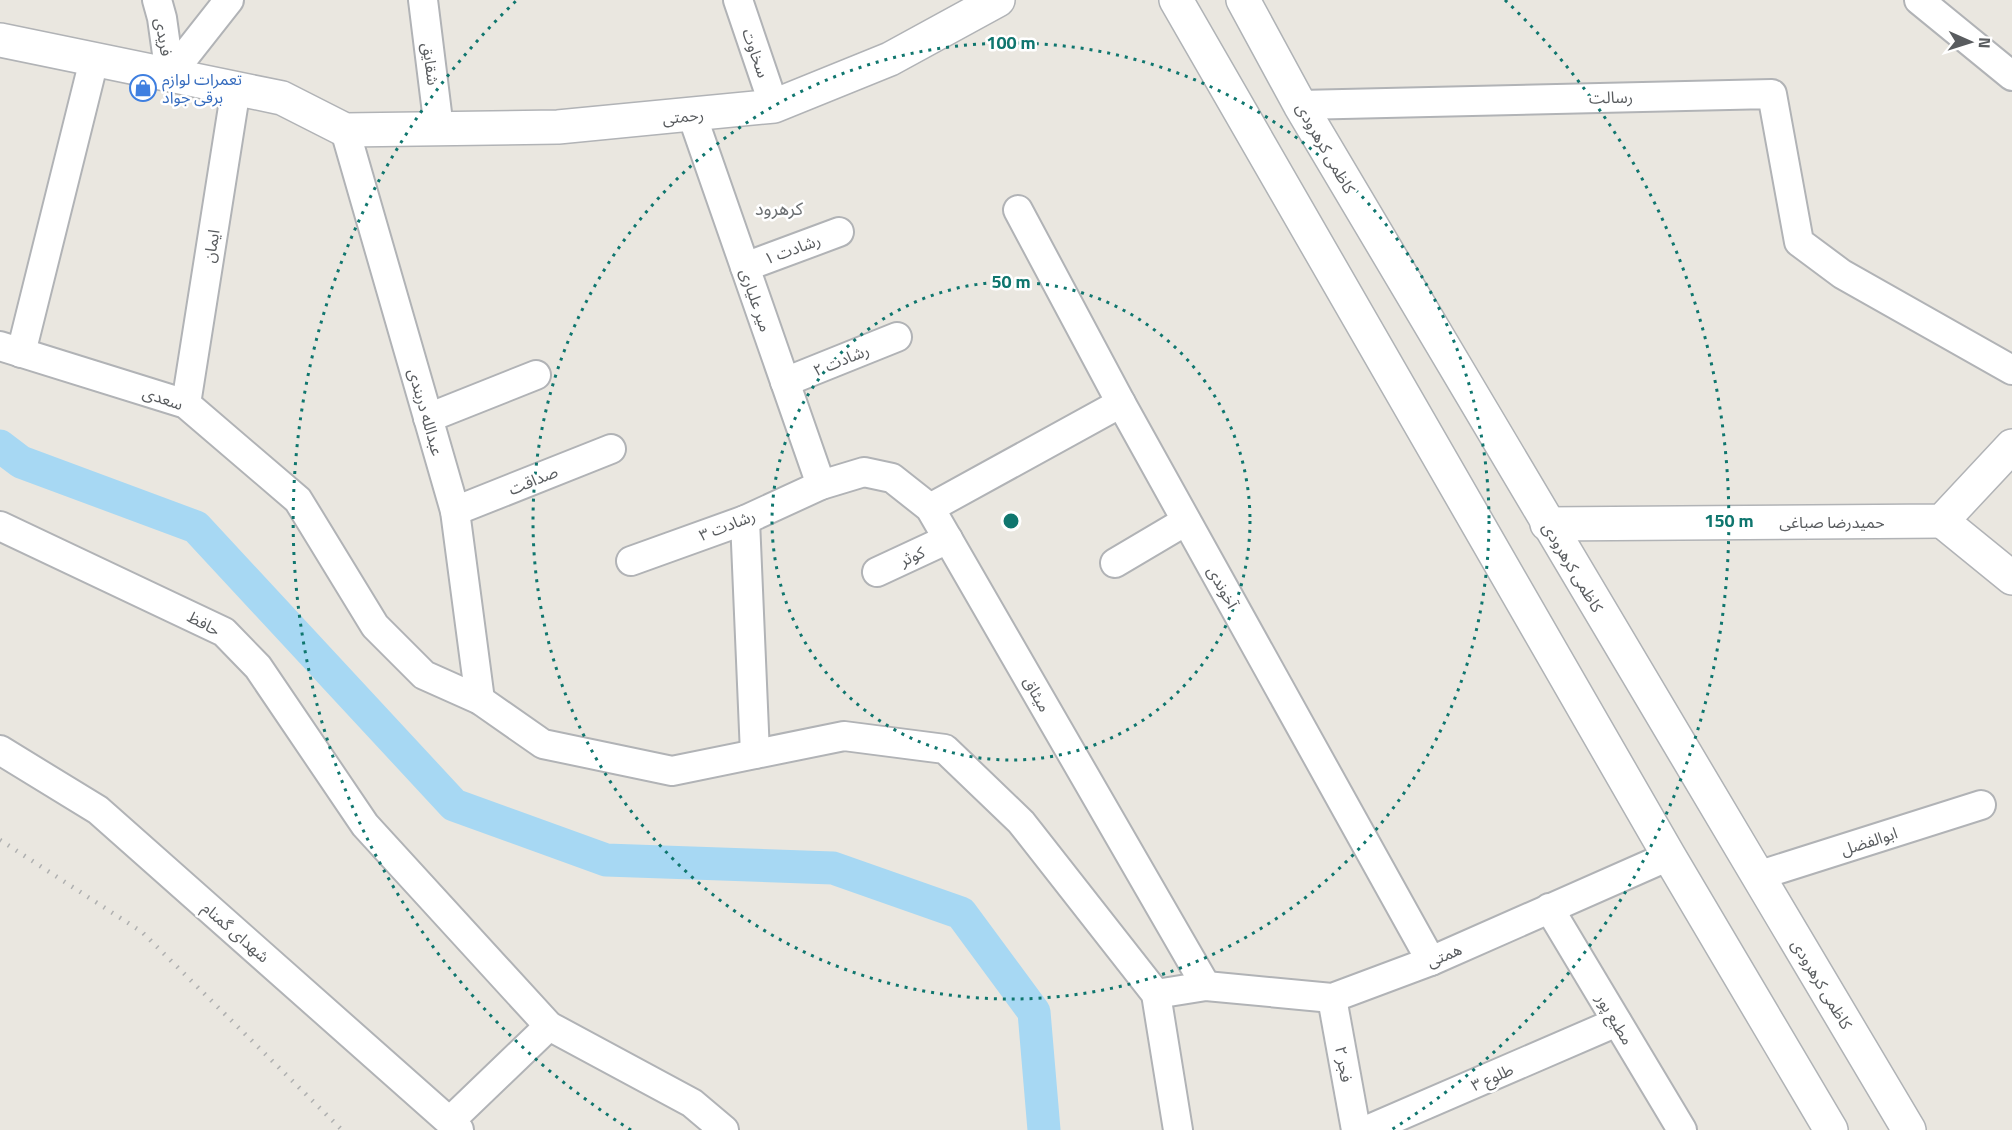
<svg xmlns="http://www.w3.org/2000/svg" width="2012" height="1130" font-family="'Titillium Web','Noto Sans Arabic',sans-serif">
  <style>
    .lines { fill: none; stroke-linecap: round; stroke-linejoin: round }
    .canal { stroke: #a7d8f3; stroke-width: 33 }
    .minor-casing { stroke: #b1b3b6; stroke-width: 32 }
    .tertiary-casing { stroke: #b1b3b6; stroke-width: 36 }
    .secondary-casing { stroke: #b0b3b6; stroke-width: 36 }
    .minor { stroke: #fff; stroke-width: 28 }
    .tertiary { stroke: #fff; stroke-width: 33 }
    .secondary { stroke: #fff; stroke-width: 33 }
    .rail { stroke: #afb0b0; stroke-width: 4.5; stroke-dasharray: 1.5 8; stroke-linecap: butt }
    .ring { fill: none; stroke: #0f766e; stroke-width: 3; stroke-dasharray: 3 6 }
    .labels { text-anchor: middle; stroke-width: 5; stroke-linejoin: round; paint-order: stroke }
    .street-label { font-size: 16px; fill: #595c5f; stroke: #fff }
    .shop-label { font-size: 16px; fill: #366cbe; stroke: #fff; text-anchor: start }
    .neighbourhood-label { font-size: 18px; fill: #6a6e71; stroke: #fff }
    .centre { fill: #0f766e; stroke: #fff; stroke-width: 3 }
    .ring-label { font-size: 18px; text-anchor: middle; font-weight: bold; fill: #0f766e; stroke: #fff; stroke-width: 5; stroke-linejoin: round; paint-order: stroke }
  </style>
  <rect width="100%" height="100%" fill="#eae7e0"/>
  <g class="lines">
    <path class="canal" d="M0,446L21,462L196,527L454,805L606,860L833,868L961,913L1034,1012L1044,1130"/>
    <defs>
      <g id="minor">
        <path d="M157,0L162,18L170,75"/>
        <path d="M423,0L439,129"/>
        <path d="M738,0L774,106"/>
        <path d="M1919,0L2012,76"/>
        <path d="M170,75L229,0"/>
        <path d="M1300,105L1772,94L1799,242L1842,274L2012,370"/>
        <path d="M692,115L821,485"/>
        <path d="M345,130L455,511L480,700"/>
        <path d="M1018,210L1121,403L1431,961"/>
        <path d="M745,267L839,232"/>
        <path d="M0,346L186,404L298,500L375,626L424,675L480,700L543,744L672,771L844,736L945,749L1021,822L1156,994L1178,1130"/>
        <path d="M21,353L94,60"/>
        <path d="M785,382L897,337"/>
        <path d="M186,404L236,88"/>
        <path d="M428,418L536,375"/>
        <path d="M930,508L1121,403"/>
        <path d="M455,511L611,449"/>
        <path d="M745,520L755,754"/>
        <path d="M0,526L224,632L258,667L365,825L549,1026L692,1103L724,1130"/>
        <path d="M631,561L745,520L821,485L864,472L892,478L930,508L1206,986"/>
        <path d="M1115,563L1186,521"/>
        <path d="M877,572L948,539"/>
        <path d="M0,750L98,810L459,1130"/>
        <path d="M1757,876L1981,805"/>
        <path d="M1549,908L1682,1130"/>
        <path d="M1156,994L1206,986L1332,998L1431,961L1669,856"/>
        <path d="M1332,998L1356,1130"/>
        <path d="M450,1121L549,1026"/>
        <path d="M1367,1130L1617,1022"/>
      </g>
      <g id="tertiary">
        <path d="M0,40L282,98L345,130L558,127L774,106L890,59L998,0"/>
        <path d="M1942,521L2012,578"/>
        <path d="M1547,524L1942,521L2012,446"/>
      </g>
      <g id="secondary">
        <path d="M1176,0L1669,856L1831,1130"/>
        <path d="M1243,0L1300,105L1909,1130"/>
      </g>
    </defs>
    <use href="#minor" class="minor-casing"/>
    <use href="#tertiary" class="tertiary-casing"/>
    <use href="#secondary" class="secondary-casing"/>
    <use href="#minor" class="minor"/>
    <use href="#tertiary" class="tertiary"/>
    <use href="#secondary" class="secondary"/>
    <path class="rail" d="M0,840L142,932L342,1130"/>
  </g>
  <g class="ring">
    <circle cx="1011" cy="521" r="239"/>
    <circle cx="1011" cy="521" r="478"/>
    <path d="M631 1130A718 718 0 0 1 517 0M1505 0A718 718 0 0 1 1391 1130"/>
  </g>
  <defs>
    <symbol id="shop-ring" viewBox="-11 -11 22 22"><circle r="9.5" fill="#fff" stroke="#3f7fe0" stroke-width="1.5"/><path d="M-5-2.5h2.3a2.7 3.5 0 0 1 5.4 0H5L5.5 6h-11ZM-1.5-2.5h3a1.5 2.3 0 0 0-3 0Z" fill="#3f7fe0"/></symbol>
  </defs>
  <g fill-rule="evenodd">
    <use href="#shop-ring" x="128" y="73" width="30" height="30"/>
  </g>
  <g class="labels">
    <g class="street-label">
      <text transform="translate(164 37) rotate(81)" y="6">فریدی</text>
      <text transform="translate(756 53) rotate(71)" y="6">سخاوت</text>
      <text transform="translate(431 64) rotate(83)" y="6">شقایق</text>
      <text transform="translate(1611 97) rotate(-1)" y="6">رسالت</text>
      <text transform="translate(683 116) rotate(-6)" y="6">رحمتی</text>
      <text transform="translate(1326 148) rotate(60)" y="6">کاظمی کرهرودی</text>
      <text transform="translate(211 246) rotate(-81)" y="6">ایمان</text>
      <text transform="translate(792 249) rotate(-20)" y="6">رشادت ۱</text>
      <text transform="translate(756 300) rotate(71)" y="6">میر علیاری</text>
      <text transform="translate(841 360) rotate(-22)" y="6">رشادت ۲</text>
      <text transform="translate(163 398) rotate(19)" y="6">سعدی</text>
      <text transform="translate(426 412) rotate(74)" y="6">عبدالله دربندی</text>
      <text transform="translate(533 480) rotate(-22)" y="6">صداقت</text>
      <text x="1832" y="528">حمیدرضا صباغی</text>
      <text transform="translate(727 525) rotate(-21)" y="6">رشادت ۳</text>
      <text transform="translate(912 556) rotate(-25)" y="6">کوثر</text>
      <text transform="translate(1573 567) rotate(59)" y="6">کاظمی کرهرودی</text>
      <text transform="translate(1223 587) rotate(61)" y="6">آخوندی</text>
      <text transform="translate(204 623) rotate(28)" y="6">حافظ</text>
      <text transform="translate(1037 694) rotate(60)" y="6">میثاق</text>
      <text transform="translate(1869 841) rotate(-18)" y="6">ابوالفضل</text>
      <text transform="translate(236 932) rotate(41)" y="6">شهدای گمنام</text>
      <text transform="translate(1444 955) rotate(-23)" y="6">همتی</text>
      <text transform="translate(1822 984) rotate(59)" y="6">کاظمی کرهرودی</text>
      <text transform="translate(1615 1019) rotate(59)" y="6">مطیع پور</text>
      <text transform="translate(1344 1064) rotate(80)" y="6">فجر ۲</text>
      <text transform="translate(1492 1077) rotate(-24)" y="6">طلوع ۳</text>
    </g>
    <g class="shop-label">
      <text x="162" y="85">تعمرات لوازم<tspan x="162" dy="18">برقی جواد</tspan></text>
    </g>
    <g class="neighbourhood-label">
      <text x="779" y="215">کرهرود</text>
    </g>
  </g>
  <circle cx="1011" cy="521" r="9" class="centre"/>
  <g class="ring-label">
    <text x="1011" y="49">100 m</text>
    <text x="1011" y="288">50 m</text>
    <text x="1729" y="527">150 m</text>
  </g>
  <g transform="translate(1970 42) rotate(93)" stroke="#ffffff" stroke-width="4.5" paint-order="stroke">
  <path d="M0-4.5L10 22L0 15L-10 22Z" fill="#595c5f"/>
  <text y="-9" font-size="16" font-weight="bold" text-anchor="middle" fill="#595c5f">N</text>
  </g>
</svg>
